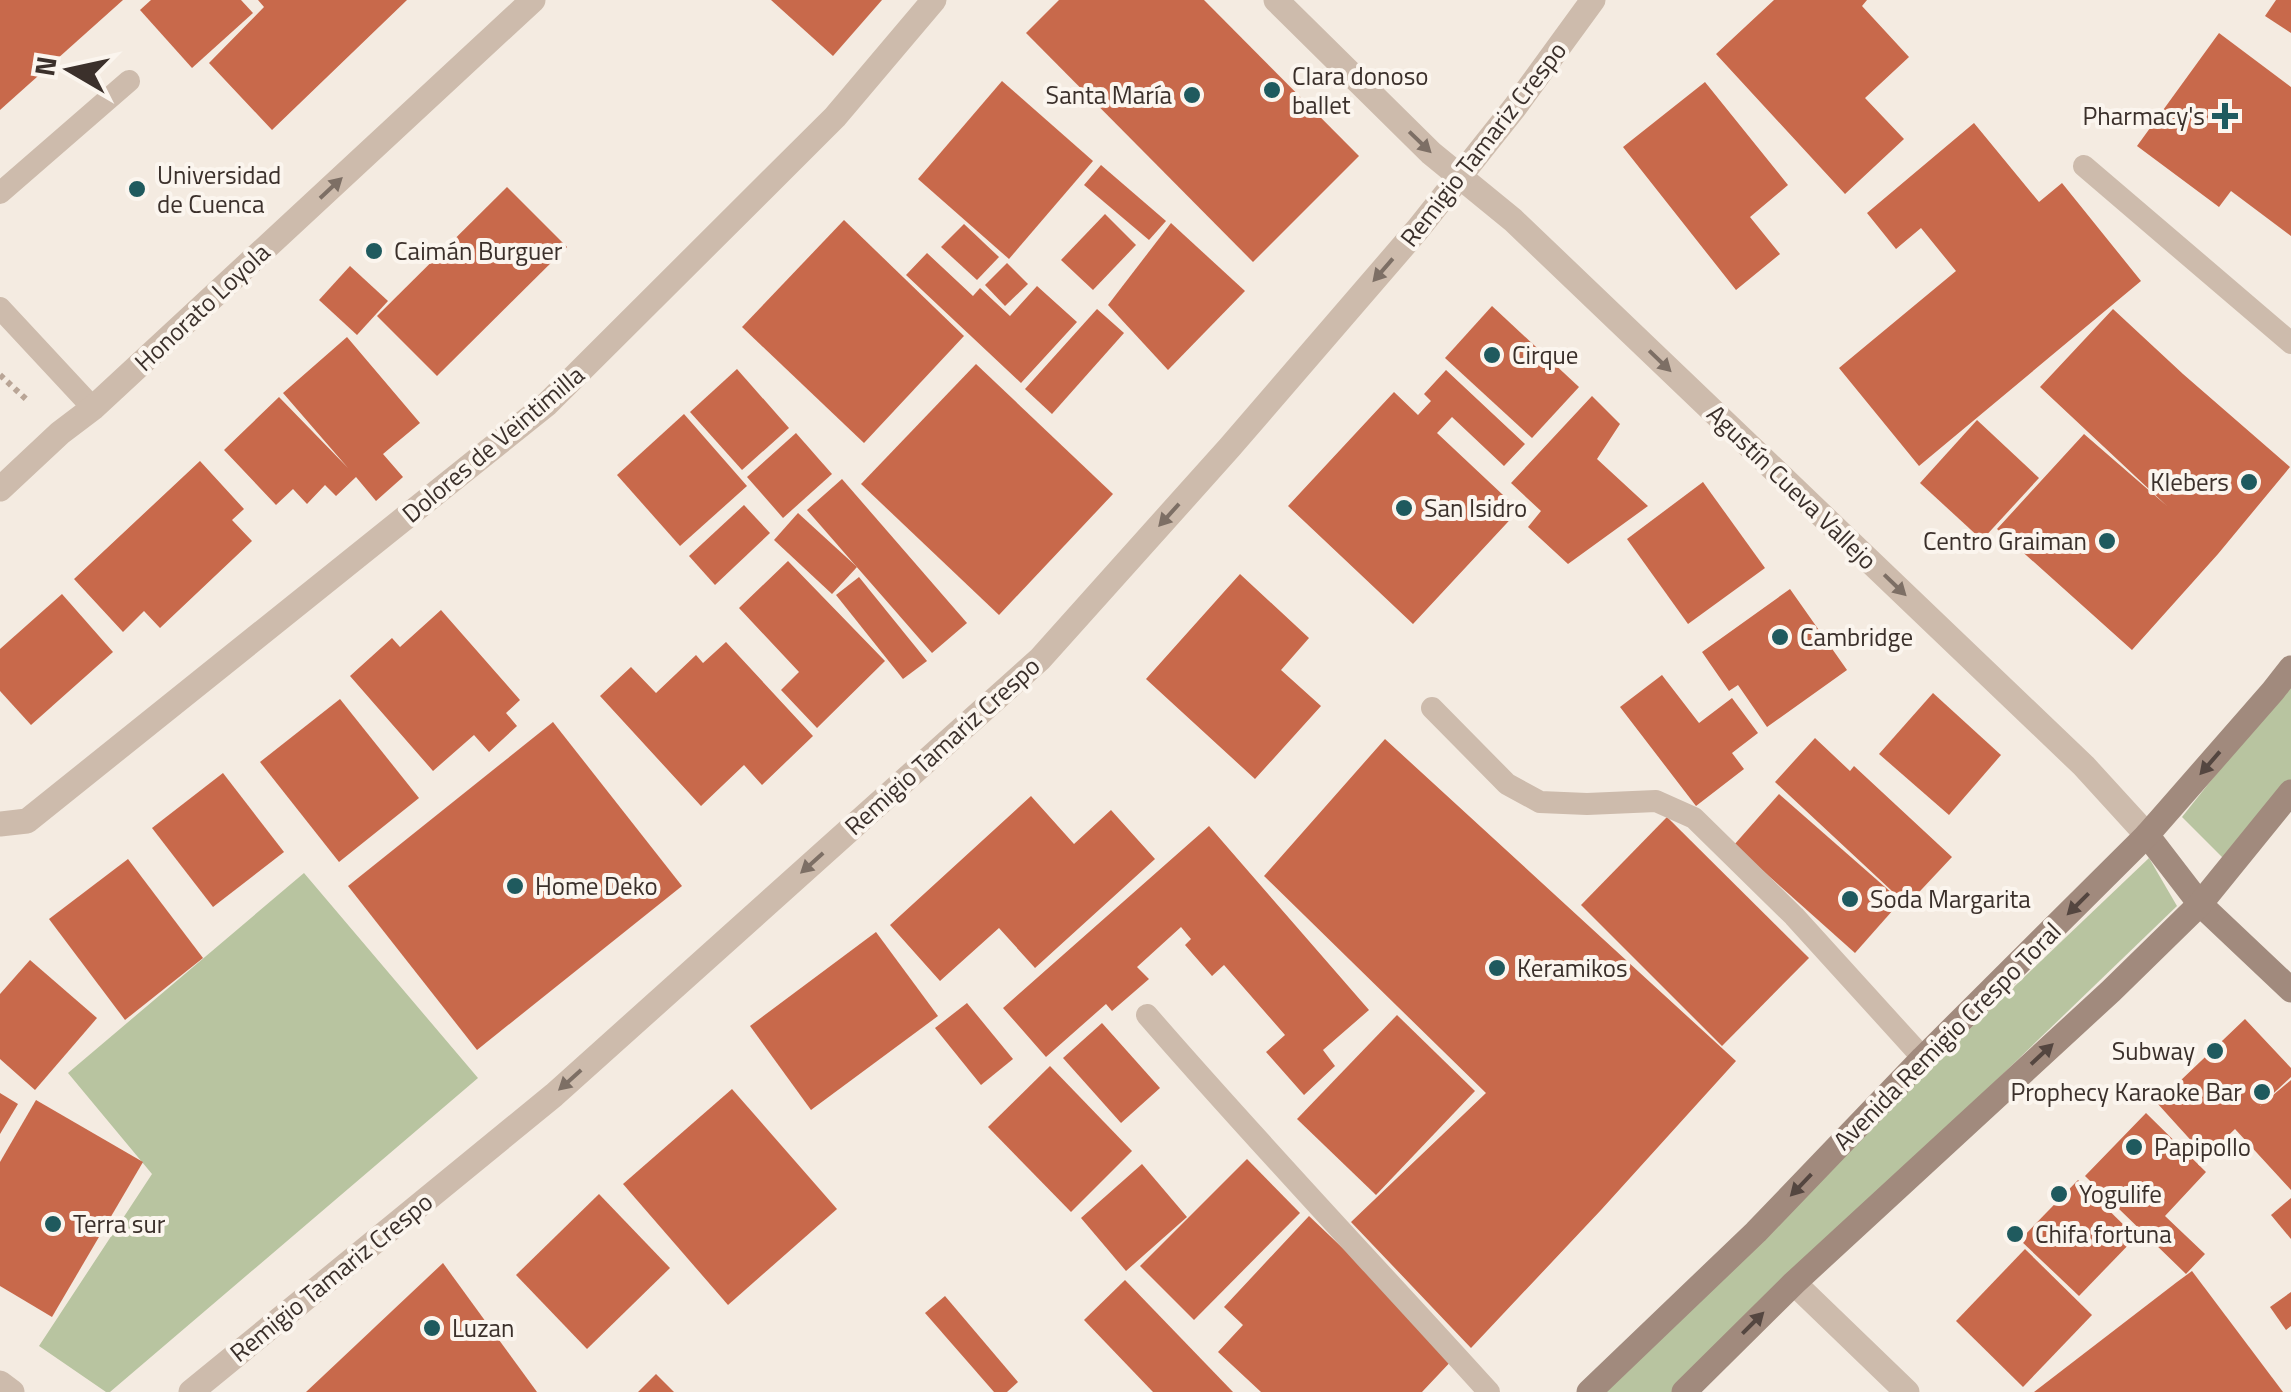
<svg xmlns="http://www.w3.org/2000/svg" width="2291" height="1392" font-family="'Titillium Web',sans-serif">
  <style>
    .green { fill: #b8c4a0 }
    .building { fill: #c8694b }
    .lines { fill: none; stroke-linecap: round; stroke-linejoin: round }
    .path { stroke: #b9a596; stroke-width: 6; stroke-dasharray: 5 5; stroke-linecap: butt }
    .lane { stroke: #cdbbac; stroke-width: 22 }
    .street { stroke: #cdbbac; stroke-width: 25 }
    .secondary { stroke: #a18a7d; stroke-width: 25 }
    .oneway { fill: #7d6f65 }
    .oneway2 { fill: #544640 }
    .poi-dot { fill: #1f5a5e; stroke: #fbf5ee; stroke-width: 4 }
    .labels { text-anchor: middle; stroke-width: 8; stroke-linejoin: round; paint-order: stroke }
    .poi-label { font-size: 25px; fill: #3b302b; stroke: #fbf5ee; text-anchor: start }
    .street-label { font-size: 25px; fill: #3b302b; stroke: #fbf5ee }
  </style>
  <rect width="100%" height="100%" fill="#f4ebe1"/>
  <g class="green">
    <path d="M2291,680V780L2226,861L2182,817Z"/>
    <path d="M2149,858L2177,906L1673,1392H1589Z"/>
    <path d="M304,873L478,1078L110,1392H106L39,1346L152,1174L68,1073Z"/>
  </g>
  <g class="building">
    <path d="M0,0H123L0,110Z"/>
    <path d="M151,0H241L253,13L192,68L140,10Z"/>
    <path d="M258,0H407L272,130L209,63L264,7Z"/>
    <path d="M771,0H882L833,56Z"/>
    <path d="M1059,0H1204L1359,156L1253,262L1026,33Z"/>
    <path d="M1774,0H1867L1862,6L1909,57L1865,98L1904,139L1845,194L1716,54Z"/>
    <path d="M2276,0H2291V33L2265,16Z"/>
    <path d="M2219,33L2291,87V236L2231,191L2219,207L2137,146Z"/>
    <path d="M1002,81L1093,161L1009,259L918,179Z"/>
    <path d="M1705,82L1788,185L1750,217L1780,254L1736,290L1623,147Z"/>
    <path d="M1974,123L2039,202L2062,183L2141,281L1919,466L1839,368L1956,271L1921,228L1896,249L1867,213Z"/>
    <path d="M1101,165L1166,221L1149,240L1084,185Z"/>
    <path d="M507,187L567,247L437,376L377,316Z"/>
    <path d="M1105,214L1136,245L1093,290L1061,260Z"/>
    <path d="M844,220L964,336L864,443L742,327Z"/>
    <path d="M1171,223L1245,291L1168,370L1108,305Z"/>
    <path d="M964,224L999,257L977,280L941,247Z"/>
    <path d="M927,253L973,296L980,288L1010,316L1037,286L1077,322L1021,383L906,275Z"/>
    <path d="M1007,263L1028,284L1005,306L985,285Z"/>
    <path d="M350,266L388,301L357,335L319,300Z"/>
    <path d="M1492,306L1579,387L1532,438L1445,358Z"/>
    <path d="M1097,309L1124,333L1052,414L1025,389Z"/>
    <path d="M2113,309L2183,374L2290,467L2218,554L2132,650L1997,529L2084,434L2167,506L2040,387Z"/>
    <path d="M347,337L420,423L383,454L403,477L376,501L356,477L336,496L325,485L307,504L293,489L276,505L224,450L279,397L348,468L283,393Z"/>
    <path d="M976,364L1113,494L999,615L861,484Z"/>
    <path d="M737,369L789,428L742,470L690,412Z"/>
    <path d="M1446,370L1525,444L1504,466L1452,417L1437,433L1519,510L1413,624L1288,506L1394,392L1418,415L1431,401L1424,394Z"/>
    <path d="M1592,396L1620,424L1597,459L1648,506L1568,564L1528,527L1541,511L1511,483Z"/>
    <path d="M684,414L747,486L680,546L617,475Z"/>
    <path d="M1977,420L2039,478L1982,540L1920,483Z"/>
    <path d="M796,433L832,474L783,518L747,477Z"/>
    <path d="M200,461L244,509L232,520L252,541L160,628L144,611L123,632L74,579Z"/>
    <path d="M842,479L967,623L932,653L807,510Z"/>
    <path d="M1703,482L1765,568L1688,624L1627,539Z"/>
    <path d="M744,505L770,533L715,585L689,556Z"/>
    <path d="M798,513L857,567L832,594L774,540Z"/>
    <path d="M788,561L885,661L817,728L781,690L799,672L739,608Z"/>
    <path d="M1240,574L1309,638L1281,670L1321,706L1255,779L1146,679Z"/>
    <path d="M859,577L927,661L903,679L836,595Z"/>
    <path d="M1790,589L1847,670L1767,727L1738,685L1729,691L1702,652Z"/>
    <path d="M62,594L113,652L31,725L0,691V649Z"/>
    <path d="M441,610L520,700L506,713L517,726L489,752L474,735L433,771L350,676L392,638L400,647Z"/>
    <path d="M726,642L813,736L762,785L744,765L701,806L600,696L631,667L656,693L696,655L703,663Z"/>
    <path d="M1662,675L1699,723L1732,698L1758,733L1732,753L1744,769L1696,806L1620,707Z"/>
    <path d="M1933,693L2001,755L1949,815L1879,754Z"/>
    <path d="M340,699L419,798L339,862L260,762Z"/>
    <path d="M553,722L682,886L477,1050L348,886Z"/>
    <path d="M1815,738L1850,771L1854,766L1952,857L1907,905L1775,782Z"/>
    <path d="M1385,739L1736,1061L1601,1210L1471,1348L1351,1222L1486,1093L1264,876Z"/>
    <path d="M223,773L284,852L213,907L152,828Z"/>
    <path d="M1779,794L1901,901L1855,953L1734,845Z"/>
    <path d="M1031,796L1074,844L1111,810L1155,859L1035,968L999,928L940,981L890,925Z"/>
    <path d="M1667,817L1809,958L1722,1046L1581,905Z"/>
    <path d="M1209,826L1369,1010L1323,1050L1335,1066L1304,1095L1266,1052L1285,1035L1224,965L1212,976L1185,945L1191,939L1181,927L1137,967L1149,979L1112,1011L1106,1004L1046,1057L1003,1008Z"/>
    <path d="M128,859L203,958L125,1020L49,919Z"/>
    <path d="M876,932L938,1016L811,1110L750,1026Z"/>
    <path d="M30,960L97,1018L35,1090L0,1059V994Z"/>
    <path d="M967,1003L1013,1059L981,1085L935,1028Z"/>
    <path d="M1397,1015L1475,1091L1376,1195L1297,1119Z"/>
    <path d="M2245,1019L2291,1068V1077L2260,1106L2291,1080V1190L2235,1129L2206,1157L2157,1103Z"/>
    <path d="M1102,1023L1160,1088L1121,1123L1063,1058Z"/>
    <path d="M1050,1066L1132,1151L1071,1212L988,1127Z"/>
    <path d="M732,1089L837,1209L728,1305L623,1184Z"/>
    <path d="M0,1093L18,1104L0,1134Z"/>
    <path d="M36,1100L143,1162L52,1317L0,1286V1162Z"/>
    <path d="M2146,1113L2206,1172L2165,1216L2205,1254L2186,1274L2085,1176Z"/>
    <path d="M1247,1159L1300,1213L1194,1320L1140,1266Z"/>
    <path d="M1142,1164L1187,1217L1126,1271L1081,1218Z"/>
    <path d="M2078,1180L2136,1237L2079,1296L2020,1240Z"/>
    <path d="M599,1194L670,1268L587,1349L516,1275Z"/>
    <path d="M2291,1198V1239L2271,1215Z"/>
    <path d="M1309,1216L1456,1356L1422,1392H1261L1218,1352L1243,1325L1224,1307Z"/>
    <path d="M2025,1249L2092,1315L2023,1387L1956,1321Z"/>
    <path d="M443,1263L537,1392H306Z"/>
    <path d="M2192,1271L2283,1392H2034L2177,1282Z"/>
    <path d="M1125,1280L1233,1392H1153L1084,1320Z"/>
    <path d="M2291,1292V1326L2286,1330L2270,1307Z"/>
    <path d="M945,1296L1018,1382L1007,1392H994L925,1313Z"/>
    <path d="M656,1374L674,1392H638Z"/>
  </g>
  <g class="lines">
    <path class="path" d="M0,375L27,400"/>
    <g class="lane">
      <path d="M2084,166L2291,343"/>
      <path d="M0,193L129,81"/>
      <path d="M0,308L93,408"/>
      <path d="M1432,708L1507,784L1540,802L1587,804L1656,801L1694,818L1794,916L1923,1058"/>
      <path d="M1147,1015C1258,1143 1375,1266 1489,1392"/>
    </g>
    <g class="street">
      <path d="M1276,0L1431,153L1513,220L2084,766L2147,835"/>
      <path d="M0,489L60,433L93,408L533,0"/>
      <path d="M0,824L27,821L547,404L835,117L934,0"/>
      <path d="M1794,1283L1907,1392"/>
      <path d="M0,1383L12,1392"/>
      <path d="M191,1392L554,1095L1040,659L1230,447L1418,229L1515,107L1593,0"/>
    </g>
    <g class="secondary">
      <path d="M2147,835L2200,904L2291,990"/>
      <path d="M1589,1392L1756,1232L1923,1058L2147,835L2273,691L2291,668"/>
      <path d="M1684,1392L1794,1283L2111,991L2200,904L2291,792"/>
    </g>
  </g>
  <defs><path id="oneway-solid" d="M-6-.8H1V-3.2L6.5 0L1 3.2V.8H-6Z" transform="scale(2.5)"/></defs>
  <g class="oneway">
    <use href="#oneway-solid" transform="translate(1420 142) rotate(44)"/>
    <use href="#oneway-solid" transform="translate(331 188) rotate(-43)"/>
    <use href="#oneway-solid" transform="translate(1383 270) rotate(131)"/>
    <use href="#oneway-solid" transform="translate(1660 361) rotate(44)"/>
    <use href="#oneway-solid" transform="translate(1169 515) rotate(132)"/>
    <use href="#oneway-solid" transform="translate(1895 585) rotate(44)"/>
    <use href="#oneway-solid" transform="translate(812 863) rotate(138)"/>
    <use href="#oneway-solid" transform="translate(570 1080) rotate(138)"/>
  </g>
  <g class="oneway2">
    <use href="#oneway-solid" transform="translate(2210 763) rotate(131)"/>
    <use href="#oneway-solid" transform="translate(2078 904) rotate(135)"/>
    <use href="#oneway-solid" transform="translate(2042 1054) rotate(-43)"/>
    <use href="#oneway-solid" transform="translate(1801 1185) rotate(134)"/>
    <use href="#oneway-solid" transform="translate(1753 1323) rotate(-45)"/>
  </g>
  <g class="poi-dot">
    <circle cx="1272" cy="90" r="10"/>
    <circle cx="1192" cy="95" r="10"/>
    <path d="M2220 101h10v10h10v10h-10v10h-10v-10h-10v-10h10z"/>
    <circle cx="137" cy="189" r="10"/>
    <circle cx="374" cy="251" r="10"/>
    <circle cx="1492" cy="355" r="10"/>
    <circle cx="2249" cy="482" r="10"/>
    <circle cx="1404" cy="508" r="10"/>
    <circle cx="2107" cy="541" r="10"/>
    <circle cx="1780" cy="637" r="10"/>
    <circle cx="515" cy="886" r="10"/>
    <circle cx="1850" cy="899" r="10"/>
    <circle cx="1497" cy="968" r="10"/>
    <circle cx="2215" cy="1051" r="10"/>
    <circle cx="2262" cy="1092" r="10"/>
    <circle cx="2134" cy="1147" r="10"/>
    <circle cx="2059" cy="1194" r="10"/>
    <circle cx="53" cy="1224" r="10"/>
    <circle cx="2015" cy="1234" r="10"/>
    <circle cx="432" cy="1328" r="10"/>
  </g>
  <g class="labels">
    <g class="poi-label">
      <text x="1292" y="85">Clara donoso<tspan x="1292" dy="29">ballet</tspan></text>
      <text x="1172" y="104" text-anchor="end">Santa María</text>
      <text x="2205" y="125" text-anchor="end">Pharmacy's</text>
      <text x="157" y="184">Universidad<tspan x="157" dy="29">de Cuenca</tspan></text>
      <text x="394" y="260">Caimán Burguer</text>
      <text x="1512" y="364">Cirque</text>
      <text x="2229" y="491" text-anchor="end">Klebers</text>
      <text x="1424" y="517">San Isidro</text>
      <text x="2087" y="550" text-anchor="end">Centro Graiman</text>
      <text x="1800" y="646">Cambridge</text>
      <text x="535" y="895">Home Deko</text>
      <text x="1870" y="908">Soda Margarita</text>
      <text x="1517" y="977">Keramikos</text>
      <text x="2195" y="1060" text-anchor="end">Subway</text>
      <text x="2242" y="1101" text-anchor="end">Prophecy Karaoke Bar</text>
      <text x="2154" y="1156">Papipollo</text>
      <text x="2079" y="1203">Yogulife</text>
      <text x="73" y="1233">Terra sur</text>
      <text x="2035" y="1243">Chifa fortuna</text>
      <text x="452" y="1337">Luzan</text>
    </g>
    <g class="street-label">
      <text transform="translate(1483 144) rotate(-52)" y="9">Remigio Tamariz Crespo</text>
      <text transform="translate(202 307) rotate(-43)" y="9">Honorato Loyola</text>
      <text transform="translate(493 444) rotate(-40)" y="9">Dolores de Veintimilla</text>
      <text transform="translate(1792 487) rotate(44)" y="9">Agustín Cueva Vallejo</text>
      <text transform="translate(942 746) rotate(-42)" y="9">Remigio Tamariz Crespo</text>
      <text transform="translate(1947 1036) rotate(-45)" y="9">Avenida Remigio Crespo Toral</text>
      <text transform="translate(331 1277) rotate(-39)" y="9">Remigio Tamariz Crespo</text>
    </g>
  </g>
  <g transform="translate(70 70) rotate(279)" stroke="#fbf5ee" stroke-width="8" paint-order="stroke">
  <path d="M0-8L18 38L0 25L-18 38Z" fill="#3b302b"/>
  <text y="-15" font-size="28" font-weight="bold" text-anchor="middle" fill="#3b302b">N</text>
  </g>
</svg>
